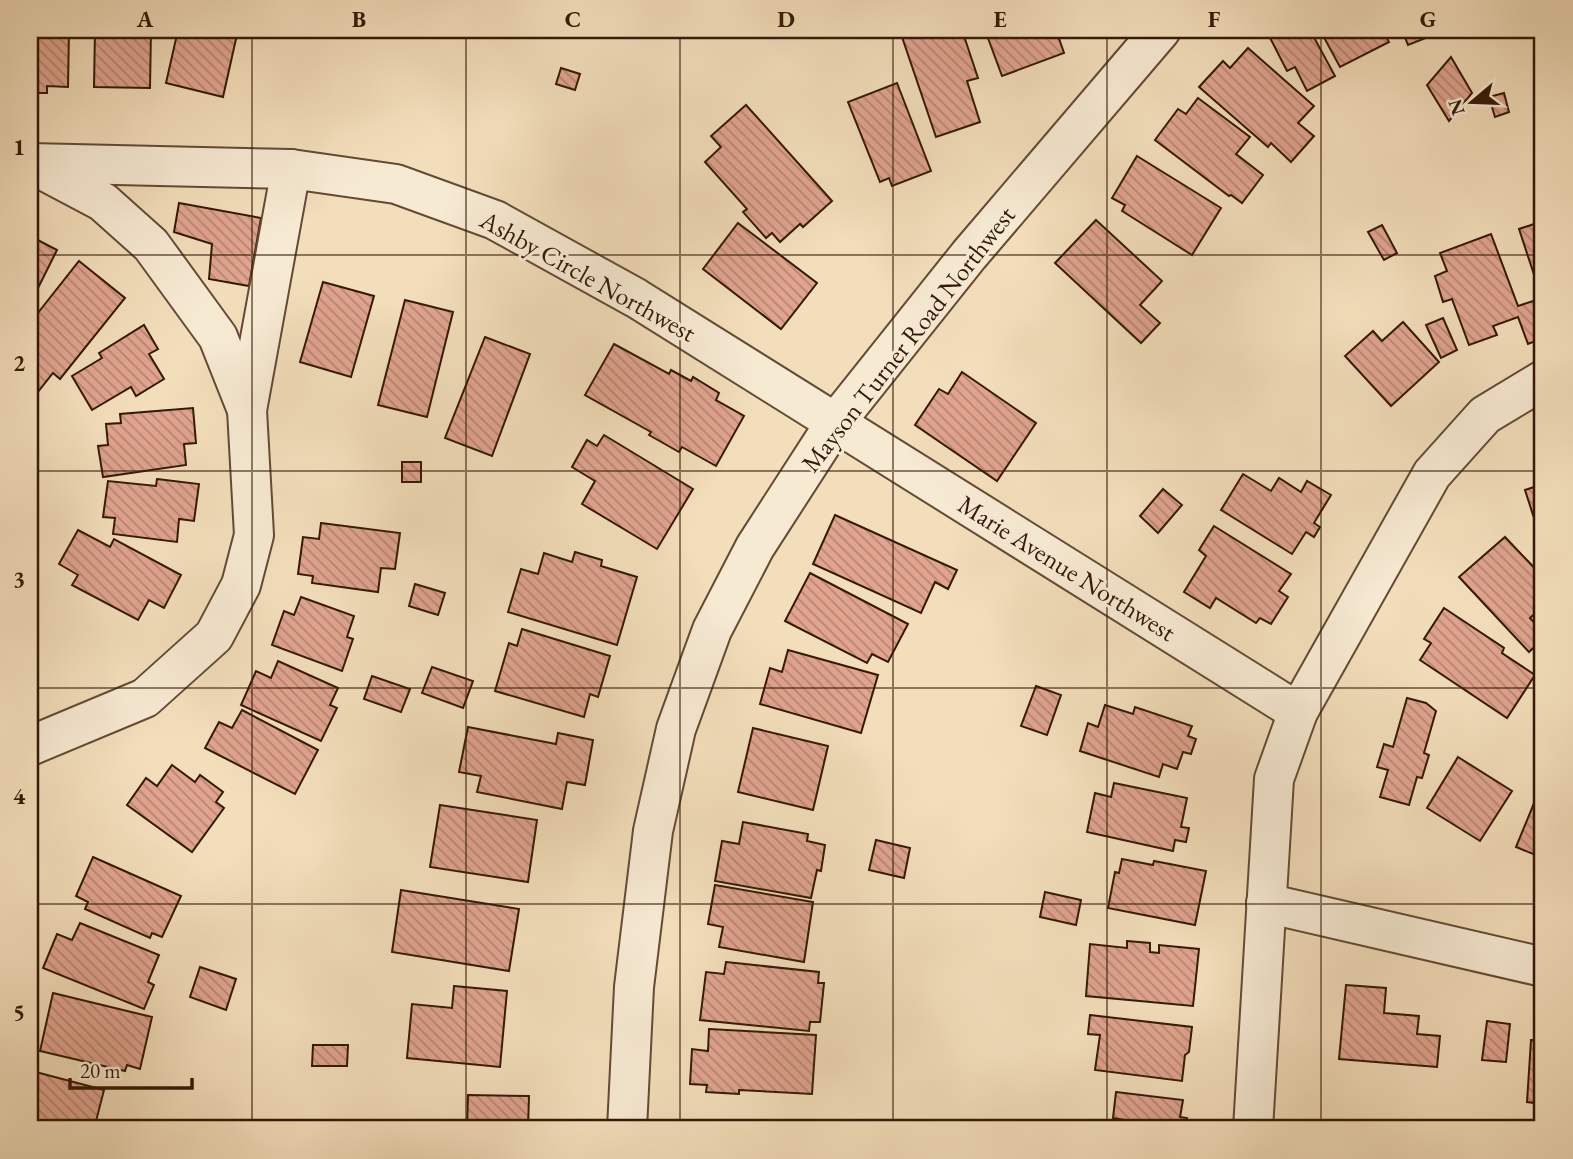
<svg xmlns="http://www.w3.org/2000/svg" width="1573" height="1159" font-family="'EB Garamond',serif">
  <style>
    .building { fill: url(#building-back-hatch); stroke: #341907; stroke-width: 2 }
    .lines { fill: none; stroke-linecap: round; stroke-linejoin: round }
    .street-casing { stroke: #644a34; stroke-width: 42 }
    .street { stroke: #f7ead3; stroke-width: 38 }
    .grid { fill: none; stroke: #341907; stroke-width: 2; stroke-opacity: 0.55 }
    .labels { text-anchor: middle; stroke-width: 6; stroke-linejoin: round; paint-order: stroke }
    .street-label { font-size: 26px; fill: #341907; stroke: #f7ead3 }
    .neatline { fill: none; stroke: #341907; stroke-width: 2.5 }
    .grid-label { font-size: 23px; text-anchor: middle; font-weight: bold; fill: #341907 }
  </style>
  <defs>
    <pattern id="building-back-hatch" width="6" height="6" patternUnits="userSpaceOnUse" patternTransform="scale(1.75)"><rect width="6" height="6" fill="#e1a48f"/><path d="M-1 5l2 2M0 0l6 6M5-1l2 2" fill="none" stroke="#b78573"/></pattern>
  </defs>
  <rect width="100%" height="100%" fill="#f3debb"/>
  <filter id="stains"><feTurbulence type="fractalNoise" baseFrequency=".00286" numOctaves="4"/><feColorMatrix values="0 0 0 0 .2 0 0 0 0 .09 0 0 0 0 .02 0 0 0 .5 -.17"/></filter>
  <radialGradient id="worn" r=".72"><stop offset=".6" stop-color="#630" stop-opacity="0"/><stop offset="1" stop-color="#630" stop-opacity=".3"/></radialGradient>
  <g class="building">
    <path d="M30,30H69L68,87L47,86V93H30Z"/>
    <path d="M95,30H151L150,88L94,87Z"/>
    <path d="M178,30H238L223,97L166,83Z"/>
    <path d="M912,30H962L978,78L967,81L980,122L936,137L901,34Z"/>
    <path d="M985,30H1056L1064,53L1002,76Z"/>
    <path d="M1266,30H1310L1335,76L1307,91L1295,67L1287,71Z"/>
    <path d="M1320,30H1382L1389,42L1340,67Z"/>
    <path d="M1402,30H1446L1408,45Z"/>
    <path d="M1248,48L1314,106L1298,123L1314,136L1291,162L1271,143L1268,147L1199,87L1223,61L1230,68Z"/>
    <path d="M1451,57L1472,93L1449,121L1427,85Z"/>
    <path d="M561,68L580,74L575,90L556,84Z"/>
    <path d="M897,83L931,171L892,186L889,178L880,182L848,102Z"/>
    <path d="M1504,93L1509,112L1495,117L1489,97Z"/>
    <path d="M1198,98L1250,137L1236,154L1263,175L1242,203L1231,195L1229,196L1155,140L1178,109L1186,114Z"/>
    <path d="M746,105L832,201L803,227L800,224L780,242L772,233L766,238L743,212L747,209L705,162L721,147L711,136Z"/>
    <path d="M1137,156L1221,208L1192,255L1122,211L1125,205L1112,198Z"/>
    <path d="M179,203L261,218L249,286L209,279L212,244L174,232Z"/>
    <path d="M1096,220L1162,281L1140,305L1160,323L1141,343L1055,263Z"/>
    <path d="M738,223L817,283L781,329L703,269Z"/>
    <path d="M1537,223L1543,240L1542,299L1519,229Z"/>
    <path d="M1382,225L1397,253L1384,260L1368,232Z"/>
    <path d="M1491,234L1518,306L1536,300L1543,321V338L1528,344L1518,317L1493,326L1497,335L1469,345L1452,299L1443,302L1435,276L1447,271L1440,253Z"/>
    <path d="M30,236L57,250L30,304Z"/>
    <path d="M79,261L125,298L60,379L53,373L30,402V323Z"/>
    <path d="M323,282L374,296L351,377L300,362Z"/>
    <path d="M405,300L453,312L427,417L378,405Z"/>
    <path d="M1443,318L1457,350L1441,358L1426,325Z"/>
    <path d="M1403,322L1439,362L1391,406L1345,356L1373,331L1382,341Z"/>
    <path d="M144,325L158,349L149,354L164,379L136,396L131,387L92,410L72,376L102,358L99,353Z"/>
    <path d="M485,337L530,354L492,456L445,438Z"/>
    <path d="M614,344L669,374L671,370L691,381L693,377L719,393L716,400L744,416L716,466L682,447L679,452L649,435L651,432L585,395Z"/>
    <path d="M962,372L1036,423L997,481L915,425L939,389L948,394Z"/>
    <path d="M193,408L196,443L184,444L186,465L103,477L98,446L108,445L106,424L121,423L120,414Z"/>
    <path d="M604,435L693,489L657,549L582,504L595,481L572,467L587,440L597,446Z"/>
    <rect x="402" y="462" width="19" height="20"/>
    <path d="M1243,474L1271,491L1279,478L1301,492L1307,481L1331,495L1314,523L1320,527L1314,537L1306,532L1292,554L1221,510Z"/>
    <path d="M157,479L199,484L194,521L179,519L177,542L113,534L115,518L103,517L108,481L156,486Z"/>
    <path d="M1543,484V546L1525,490Z"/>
    <path d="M1163,489L1182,505L1158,533L1140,516Z"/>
    <path d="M835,515L957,570L948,589L935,582L921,613L813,564Z"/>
    <path d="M321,523L400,533L395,569L381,568L378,592L312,583L313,576L298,574L303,537L319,539Z"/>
    <path d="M1214,526L1291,574L1279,591L1288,597L1271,624L1260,618L1256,623L1216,598L1210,608L1184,592L1206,556L1199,550Z"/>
    <path d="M78,530L110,547L114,539L181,575L164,608L149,600L138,620L72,585L78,575L59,564Z"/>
    <path d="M1505,537L1543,577V606L1530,618L1543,632V639L1529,652L1459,577Z"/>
    <path d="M575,552L602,560L601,566L637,577L617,645L508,612L521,569L538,574L544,553L572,562Z"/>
    <path d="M810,573L908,624L888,662L872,654L867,663L785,621Z"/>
    <path d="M415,584L445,593L438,615L409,606Z"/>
    <path d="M301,597L354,616L347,637L353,639L342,671L272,645L284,611L294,615Z"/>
    <path d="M1444,608L1504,648L1502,653L1535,675L1507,718L1420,660L1431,643L1424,639Z"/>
    <path d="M522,629L610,656L598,697L590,694L584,717L495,691L509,643L517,646Z"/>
    <path d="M788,650L878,675L861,733L760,704L770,668L782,672Z"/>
    <path d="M278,661L338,688L330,705L337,708L321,741L241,705L256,671L271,678Z"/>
    <path d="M432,667L473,681L463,708L422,693Z"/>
    <path d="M372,676L410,689L401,712L364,699Z"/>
    <path d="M1036,686L1061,695L1047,735L1021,726Z"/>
    <path d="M1407,698L1426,703L1436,711L1424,753L1429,755L1422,778L1417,777L1409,805L1380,797L1388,770L1377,767L1384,744L1393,747Z"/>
    <path d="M1105,705L1133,714L1135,707L1192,726L1188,736L1196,739L1191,754L1183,752L1177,769L1163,764L1159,777L1080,751L1088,723L1098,727Z"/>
    <path d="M242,710L318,750L295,794L205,748L219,722L232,728Z"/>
    <path d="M468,727L556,744L558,733L593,740L585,785L567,782L562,809L477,792L481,776L459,772Z"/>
    <path d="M753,728L828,746L813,810L738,792Z"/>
    <path d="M1458,757L1512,791L1480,841L1427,808Z"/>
    <path d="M172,765L195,782L200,775L223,792L216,802L224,808L192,852L127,805L146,778L157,786Z"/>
    <path d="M1114,783L1187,798L1181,827L1189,828L1186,842L1175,840L1173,851L1087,832L1095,793L1111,797Z"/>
    <path d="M1539,791L1543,793V858L1516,847Z"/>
    <path d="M440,805L537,820L528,882L430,867Z"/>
    <path d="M743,822L808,834L807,841L825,845L821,871L817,870L811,898L715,881L722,841L739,844Z"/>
    <path d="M876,840L910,848L904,878L869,870Z"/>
    <path d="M93,857L181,896L162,937L152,933L150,938L85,909L88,902L76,896Z"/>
    <path d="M1122,859L1153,865L1154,861L1206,871L1195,925L1108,908L1115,872L1119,873Z"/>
    <path d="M715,885L813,902L804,962L719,947L723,927L708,924Z"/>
    <path d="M401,890L519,909L509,971L392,952Z"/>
    <path d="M1045,892L1081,900L1076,925L1040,917Z"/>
    <path d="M80,923L159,955L148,982L154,985L144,1009L43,968L57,934L72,940Z"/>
    <path d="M1127,941L1150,943V952L1159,953V945L1199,949L1193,1006L1086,996L1090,944L1127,948Z"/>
    <path d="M726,962L819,972L818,983H824L820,1022H810L809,1031L700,1020L706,972L724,974Z"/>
    <path d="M200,967L236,979L226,1010L190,997Z"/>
    <path d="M1346,985L1386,988L1384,1013L1419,1016L1417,1034L1440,1036L1437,1067L1339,1059Z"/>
    <path d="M454,986L507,991L500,1067L407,1058L412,1004L452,1008Z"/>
    <path d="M53,993L152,1017L140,1069L127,1065L125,1071L40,1051Z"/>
    <path d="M1090,1015L1192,1027L1189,1052L1185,1055L1182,1081L1095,1070L1100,1035L1088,1034Z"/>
    <path d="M1487,1021L1510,1024L1506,1062L1482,1060Z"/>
    <path d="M709,1029L816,1035L812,1094L739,1090V1094L706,1092L707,1085L690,1084L692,1049L708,1051Z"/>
    <path d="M1531,1040L1543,1041V1104L1527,1102Z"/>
    <path d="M313,1045H348L347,1066H312Z"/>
    <path d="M32,1071L104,1090L94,1129H66L30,1120V1081Z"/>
    <path d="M1116,1092L1183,1100L1180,1117L1187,1118L1186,1129H1123L1125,1120L1113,1118Z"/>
    <path d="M468,1095L529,1096L528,1129H467Z"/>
  </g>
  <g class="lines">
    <defs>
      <g id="street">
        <path d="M30,163L291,169L396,184L495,220L636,298L1298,712"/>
        <path d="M247,410L291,169"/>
        <path d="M30,746L145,698L214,636L241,585L254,535L247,410L218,337L151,245L103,202L35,166"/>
        <path d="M1266,903L1543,967"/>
        <path d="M627,1129L634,987L653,831L676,729L712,630L755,547L835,423L969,255L1161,30"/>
        <path d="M1253,1129L1274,779L1298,712L1432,474L1485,415L1543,380"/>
      </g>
    </defs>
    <use href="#street" class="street-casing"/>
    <use href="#street" class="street"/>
  </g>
  <path class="grid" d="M252,30V1129M466,30V1129M680,30V1129M893,30V1129M1107,30V1129M1321,30V1129M30,255H1543M30,471H1543M30,688H1543M30,904H1543"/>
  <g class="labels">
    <g class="street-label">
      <text transform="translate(588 276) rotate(29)" y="9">Ashby Circle Northwest</text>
      <text transform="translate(908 339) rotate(-52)" y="9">Mayson Turner Road Northwest</text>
      <text transform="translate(1067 568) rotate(32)" y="9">Marie Avenue Northwest</text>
    </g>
  </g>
  <rect width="1573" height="1159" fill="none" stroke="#f3debb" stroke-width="77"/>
  <g transform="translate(1472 102) rotate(251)" stroke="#f7ead3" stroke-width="5" paint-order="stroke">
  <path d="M0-5L12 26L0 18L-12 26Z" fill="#341907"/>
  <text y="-10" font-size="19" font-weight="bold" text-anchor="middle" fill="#341907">N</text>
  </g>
  <path d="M70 1078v10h122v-10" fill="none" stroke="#341907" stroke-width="3.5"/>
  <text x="80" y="1078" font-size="21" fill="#341907" stroke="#f7ead3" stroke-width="5" paint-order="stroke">20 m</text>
  <rect x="38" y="38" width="1496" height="1082" class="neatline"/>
  <g class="grid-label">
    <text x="145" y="27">A</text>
    <text x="359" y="27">B</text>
    <text x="573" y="27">C</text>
    <text x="786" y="27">D</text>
    <text x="1000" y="27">E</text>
    <text x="1214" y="27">F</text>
    <text x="1428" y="27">G</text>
    <text x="19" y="155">1</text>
    <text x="19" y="371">2</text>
    <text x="19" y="587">3</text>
    <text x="19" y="804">4</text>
    <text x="19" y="1020">5</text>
  </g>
  <rect width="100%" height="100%" filter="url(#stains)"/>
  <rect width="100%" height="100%" fill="url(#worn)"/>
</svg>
